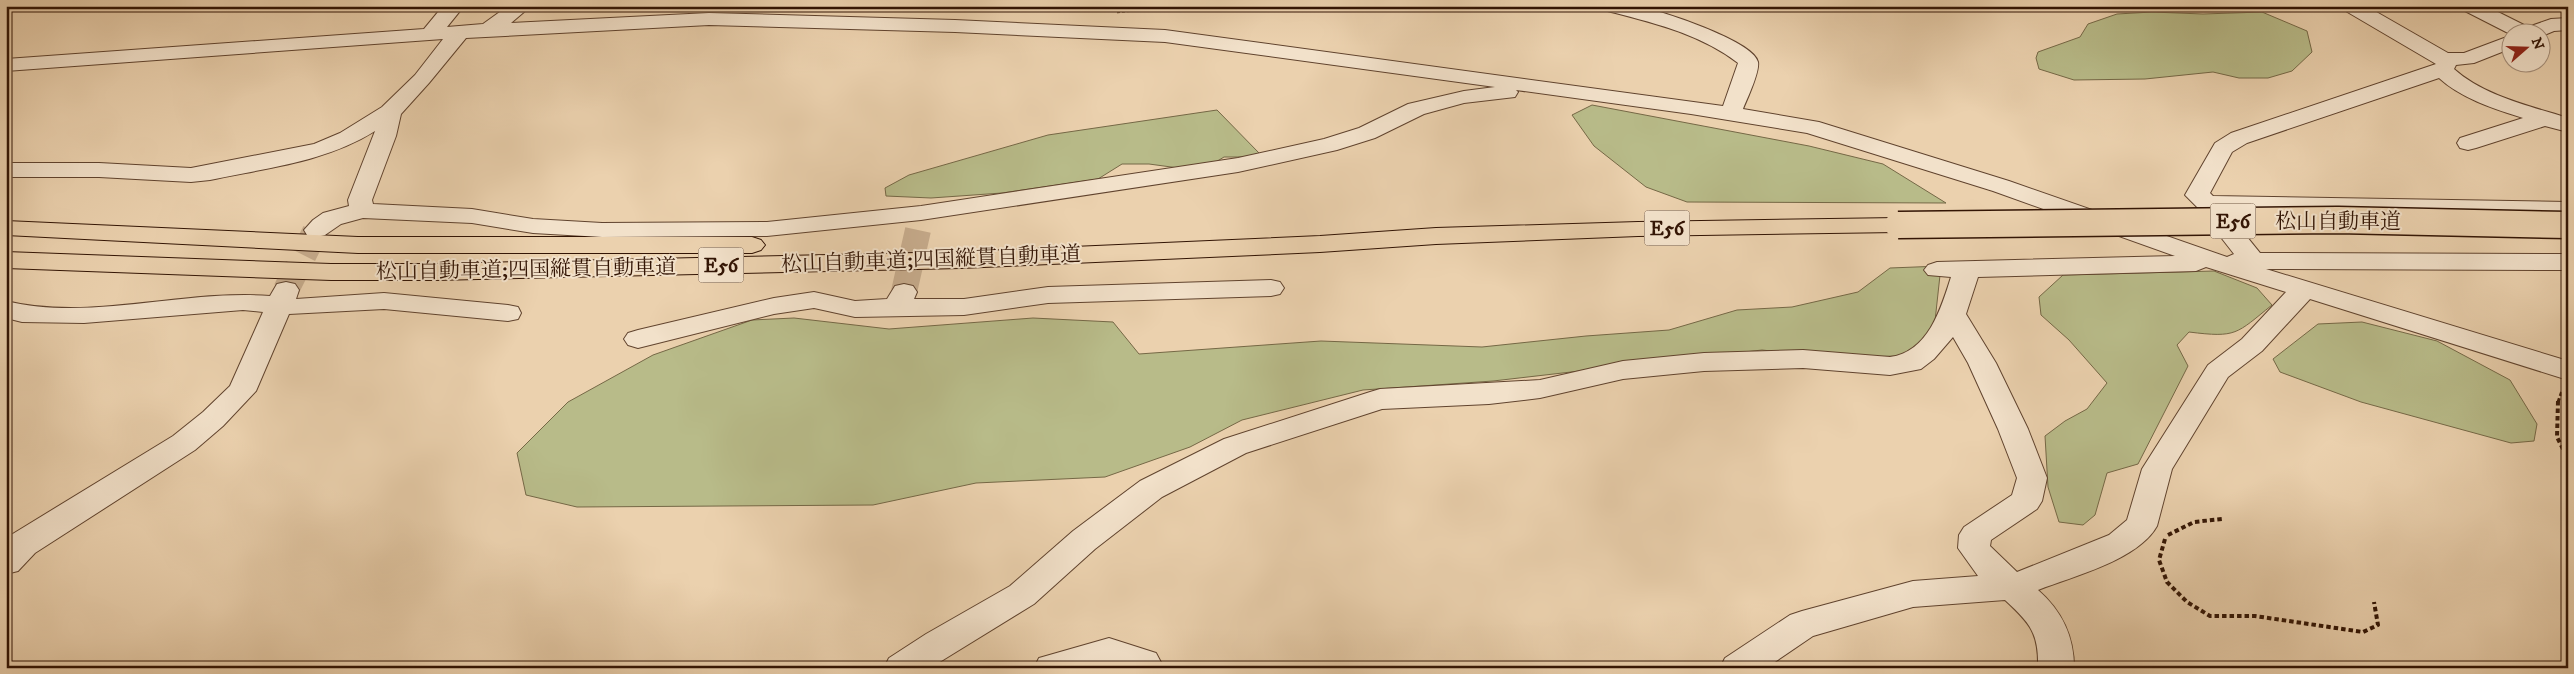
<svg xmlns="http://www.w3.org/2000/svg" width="2574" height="674" font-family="'IM FELL DW Pica','Noto Serif JP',serif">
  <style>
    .green { fill: #b8bb89; stroke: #756846 }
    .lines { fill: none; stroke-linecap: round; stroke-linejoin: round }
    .minor-tunnel { stroke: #c6ab8c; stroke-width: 26; stroke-dasharray: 26 13; stroke-linecap: butt }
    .minor-casing { stroke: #60432e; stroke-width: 2 }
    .highway-casing { stroke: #321404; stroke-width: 2 }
    .path-far2 { stroke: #321404; stroke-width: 2.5; stroke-dasharray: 3 2; stroke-linecap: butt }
    .path-far1 { stroke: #321404; stroke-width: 3; stroke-dasharray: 4 2.5; stroke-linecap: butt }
    .path { stroke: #321404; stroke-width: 4; stroke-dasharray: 4.5 3; stroke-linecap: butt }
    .minor { fill: #f2e1ca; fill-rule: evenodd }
    .highway { fill: #ebd1ae; fill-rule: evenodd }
    .highway-bridge-casing { stroke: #321404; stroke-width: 29; stroke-linecap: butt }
    .highway-bridge { stroke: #ebd1ae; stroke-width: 26 }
    .labels { text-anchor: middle; stroke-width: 4; stroke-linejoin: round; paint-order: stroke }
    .shield { fill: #f2e1ca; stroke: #6c523f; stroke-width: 1 }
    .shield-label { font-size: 20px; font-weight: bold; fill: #321404 }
    .street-label { font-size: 21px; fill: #321404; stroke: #f2e1ca }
  </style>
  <rect width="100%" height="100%" fill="#ebd1ae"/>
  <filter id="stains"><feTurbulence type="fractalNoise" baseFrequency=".004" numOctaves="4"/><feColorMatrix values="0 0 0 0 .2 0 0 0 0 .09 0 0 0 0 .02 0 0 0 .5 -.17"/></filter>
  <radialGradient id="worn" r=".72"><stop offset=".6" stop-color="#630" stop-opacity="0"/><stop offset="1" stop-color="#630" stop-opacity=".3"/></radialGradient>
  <g class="green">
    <path d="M2152,12L2203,14L2262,12L2307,31L2312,52L2292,71L2268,78H2239L2213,72L2145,79L2074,80L2039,69L2036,58L2038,52L2080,37L2088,24L2117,14Z"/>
    <path d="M1592,105L1809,146L1883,164L1946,203L1687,202L1646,187L1594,146L1572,115Z"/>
    <path d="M1217,110L1259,153L1247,157H1224L1206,168L1186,169L1149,164H1122L1098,179L1002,193L931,198L886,196L885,188L909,175L1048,135Z"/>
    <path d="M1941,266L1935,321L1923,347L1897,356L1836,358L1762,350L1493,381L1363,390L1242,420L1190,447L1105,477L976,483L873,505L577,507L526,495L517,453L568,402L653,355L752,320L794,318L889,329L1033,318L1113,322L1139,354L1321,341L1482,347L1586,336L1669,330L1737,310L1792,307L1858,292L1890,268Z"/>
    <path d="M2214,271L2257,288L2272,305C2236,334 2237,338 2189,332L2177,345L2188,366L2138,464L2107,473L2095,515L2083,525L2059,522L2048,487L2045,436L2065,421L2087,409L2107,383L2069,340L2041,315L2039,297L2063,275Z"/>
    <path d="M2362,322L2437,341L2510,380L2537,424L2534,441L2511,443L2361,402L2280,372L2273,359L2318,324Z"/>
  </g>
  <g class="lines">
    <g class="minor-tunnel">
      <path d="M286,290L316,230"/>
      <path d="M904,292L918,230"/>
    </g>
    <defs>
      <g id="minor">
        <path d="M443,6H464L447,27L483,24L508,6H531L511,23L709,13L955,20L1165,30L1723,106L1738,63C1699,33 1650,22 1604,10L1601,6C1613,6 1625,5 1636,6C1657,9 1754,41 1758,62C1760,72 1747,99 1743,109L1819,122L2009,181L2227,257L2234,254L2198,208L2185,195L2215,143L2231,133L2436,64L2344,10L2341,6H2366L2448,53H2464L2512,35V48L2474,63L2456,65L2454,69C2484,96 2530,106 2568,118V132L2545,126L2476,148L2468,150L2460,148L2457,143L2460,138L2523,118C2495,109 2462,99 2439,78L2247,143L2232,152L2210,193L2213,196L2568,202V216L2226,211L2260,253L2568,254V270L2266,269L2568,361V380L2310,299L2262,351L2228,377L2172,469L2157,526C2138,560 2074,576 2038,590C2062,611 2074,636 2074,668H2038C2039,633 2030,623 2005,600L1913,607L1813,636L1766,668H1720L1725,658L1790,615L1802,611L1913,581L1978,576L1958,548L1959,535L1964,527L2012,495L2017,478L1998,429L1968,363L1953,337L1934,359L1921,369L1890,375L1803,368L1704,371L1623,379L1540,398L1489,404L1382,409L1246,453L1162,497L1095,549L1034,604L930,668H884L889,658L926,634L1010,586L1073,531L1140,481L1224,439L1370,392L1380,389L1540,380L1623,361L1704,353L1803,350L1890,357C1928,352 1941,309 1951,277L1928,275L1924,270L1928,265L1937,262L2175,256L1993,191L1807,133L1691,114L1516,90L1518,92L1515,97L1464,103L1424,114L1375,138L1337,150L1238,172L921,220L767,236L602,237L533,233L472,223L363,218L341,224L325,235L316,237L307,235L304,230L313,220L323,213L349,206L348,200L375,131C326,162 266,168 210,180L191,182L99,177H6V163H99L191,168L314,144L340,133L382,107L415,75L443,39L6,71V59L424,29ZM709,25L955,32L1165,42L1495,87L1464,91L1408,104L1359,128L1324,139L1238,158L921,206L767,222L602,223L533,219L472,209L373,204L372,200L396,136L401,114L429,83L466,38ZM2206,267L2286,292L2242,339L2208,365L2142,469L2127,520L2109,535L2017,572L1990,546L1991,540L2037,509L2042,501L2047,478L2028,429L1996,363L1966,314L1978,277L2196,271Z"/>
        <path d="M2460,6H2486L2528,27L2551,19L2568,18V30L2554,31L2542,36V32H2512V35L2463,10Z"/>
        <path d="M1271,280L1280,282L1284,288L1280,294L1271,296L1048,303L964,315L855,317L814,308L774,314L638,348L628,345L624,339L628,333L638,330L774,298L814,292L855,301L887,299L895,286L904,284L913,286L917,292L914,299H964L1048,287Z"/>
        <path d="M286,282L295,284L299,290L296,299L384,293L508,305L518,307L521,313L518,319L508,321L384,309L289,314L256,391L223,426L195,450L35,553L18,571L6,574V541L11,535L173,436L203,412L230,386L263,312L243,310L84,323L22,322L6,318V301C90,322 184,289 270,296L277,284Z"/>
        <path d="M1109,638L1156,653L1164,668H1034L1039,658Z"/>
      </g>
      <g id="highway">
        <path d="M1898,218L1907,220L1910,225L1907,230L1898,232L1638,236L1436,244L1320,252L961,268L436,280H331L6,268V252L331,264H436L961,252L1320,236L1436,228L1638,222Z"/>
        <path d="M6,221L358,237H752L761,240L765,245L761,250L752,253H358L6,235Z"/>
      </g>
    </defs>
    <use href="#minor" class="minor-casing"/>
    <use href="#highway" class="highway-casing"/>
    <g class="path-far2">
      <path d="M15,6L16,10"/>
      <path d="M1117,12L1174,6"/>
    </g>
    <path class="path-far1" d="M2558,402L2562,391"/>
    <g class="path">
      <path d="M2558,401L2557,437L2568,459"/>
      <path d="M2168,535L2194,522L2222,519"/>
      <path d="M2165,539L2159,560L2167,582L2187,602L2210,616H2255L2363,632L2378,625L2374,602"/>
    </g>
    <use href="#minor" class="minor"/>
    <use href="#highway" class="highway"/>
    <defs>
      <path id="highway-bridge" d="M1898,225L2338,220L2568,225"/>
    </defs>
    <use href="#highway-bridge" class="highway-bridge-casing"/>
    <use href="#highway-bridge" class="highway-bridge"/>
  </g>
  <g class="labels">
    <g class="shield">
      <rect x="2210.5" y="203.5" width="45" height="35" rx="4"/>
      <rect x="1644.5" y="210.5" width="45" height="35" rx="4"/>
      <rect x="698.5" y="247.5" width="45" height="35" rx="4"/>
    </g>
    <g class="shield-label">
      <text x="2233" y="228">E56</text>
      <text x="1667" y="235">E56</text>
      <text x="721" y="272">E56</text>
    </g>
    <g class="street-label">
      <text x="2338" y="228">松山自動車道</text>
      <text transform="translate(931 259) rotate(-2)" y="7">松山自動車道;四国縦貫自動車道</text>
      <text transform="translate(526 269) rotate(-1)" y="7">松山自動車道;四国縦貫自動車道</text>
    </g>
  </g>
  <rect width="2574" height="674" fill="none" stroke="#ebd1ae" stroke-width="25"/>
  <rect x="8" y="8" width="2559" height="659" fill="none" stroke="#321404" stroke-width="2.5"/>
  <rect x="12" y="12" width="2549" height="649" fill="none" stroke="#321404"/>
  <g transform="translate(2526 48) rotate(70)"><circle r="24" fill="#f2e1ca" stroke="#a58f7b"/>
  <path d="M0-4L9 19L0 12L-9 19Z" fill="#8f2418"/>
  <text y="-8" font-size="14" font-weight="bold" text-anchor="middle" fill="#321404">N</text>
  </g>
  <rect width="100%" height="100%" filter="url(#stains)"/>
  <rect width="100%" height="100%" fill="url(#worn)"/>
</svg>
